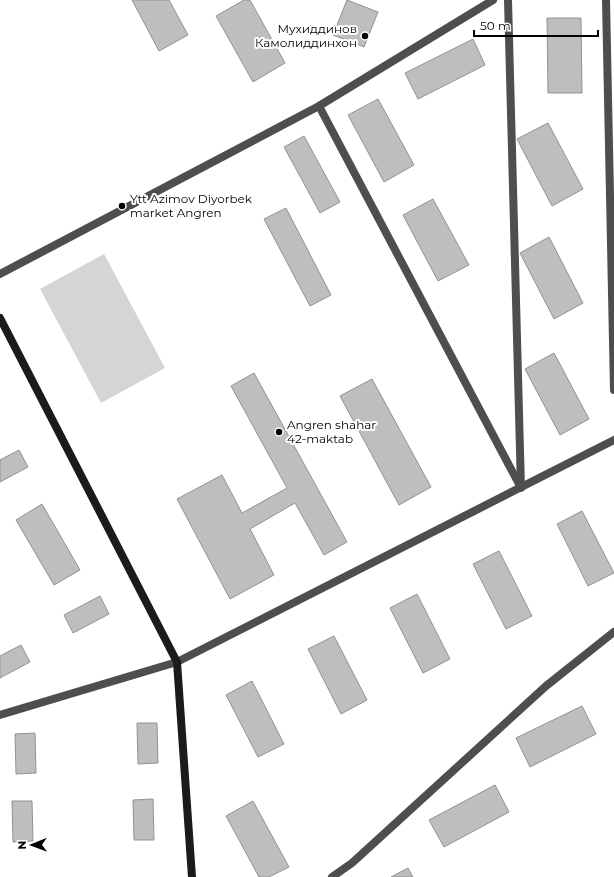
<svg xmlns="http://www.w3.org/2000/svg" width="614" height="877" font-family="Montserrat,sans-serif">
  <style>
    .green { fill: #d5d5d5 }
    .building { fill: #bebebe; stroke: #929292 }
    .lines { fill: none; stroke-linecap: round; stroke-linejoin: round }
    .lane { stroke: #4e4e4e; stroke-width: 8 }
    .street { stroke: #4e4e4e; stroke-width: 8 }
    .secondary { stroke: #1b1b1b; stroke-width: 8 }
    .poi-dot { fill: #000; stroke: #fff; stroke-width: 1.5 }
    .labels { text-anchor: middle; stroke-width: 4; stroke-linejoin: round; paint-order: stroke }
    .poi-label { font-size: 12px; fill: #000; stroke: #fff; text-anchor: start }
  </style>
  <rect width="100%" height="100%" fill="#fff"/>
  <path class="green" d="M104,254L165,368L101,403L40,289Z"/>
  <g class="building">
    <path d="M132,0H169L188,35L159,51Z"/>
    <path d="M244,0H250L285,63L253,82L216,16Z"/>
    <path d="M347,0L378,12L364,47L333,35Z"/>
    <path d="M547,18H581L582,93H548Z"/>
    <path d="M473,39L485,65L418,99L405,73Z"/>
    <path d="M378,99L414,165L384,182L348,115Z"/>
    <path d="M548,123L583,189L552,206L517,139Z"/>
    <path d="M304,136L340,202L320,213L284,147Z"/>
    <path d="M433,199L469,265L438,281L403,215Z"/>
    <path d="M286,208L331,295L310,306L264,219Z"/>
    <path d="M549,237L583,303L554,319L520,253Z"/>
    <path d="M554,353L589,419L560,435L525,369Z"/>
    <path d="M254,373L347,542L324,555L295,503L250,529L274,575L230,599L177,499L222,475L242,513L287,488L231,386Z"/>
    <path d="M372,379L431,487L399,505L340,396Z"/>
    <path d="M19,450L28,467L0,482V460Z"/>
    <path d="M42,504L80,570L54,585L16,520Z"/>
    <path d="M582,511L614,573L588,586L557,524Z"/>
    <path d="M499,551L532,616L506,629L473,564Z"/>
    <path d="M417,594L450,659L423,673L390,608Z"/>
    <path d="M100,596L109,614L73,633L64,615Z"/>
    <path d="M334,636L367,700L341,714L308,649Z"/>
    <path d="M21,645L30,662L0,678V656Z"/>
    <path d="M252,681L284,744L258,757L226,695Z"/>
    <path d="M582,706L596,734L530,767L516,738Z"/>
    <path d="M137,723H157L158,763L138,764Z"/>
    <path d="M35,733L36,773L16,774L15,734Z"/>
    <path d="M495,785L509,812L444,847L429,820Z"/>
    <path d="M153,799L154,840H134L133,800Z"/>
    <path d="M12,801H32L33,841L13,842Z"/>
    <path d="M253,801L289,867L269,877H259L226,816Z"/>
    <path d="M408,868L413,877H391Z"/>
  </g>
  <g class="lines">
    <g class="lane">
      <path d="M508,0L521,488"/>
      <path d="M319,106L520,486"/>
      <path d="M0,274L319,106L493,0"/>
      <path d="M177,662L614,440"/>
    </g>
    <g class="street">
      <path d="M606,0L614,390"/>
      <path d="M0,715L177,662"/>
      <path d="M332,877L352,863L546,686L614,632"/>
    </g>
    <path class="secondary" d="M0,318L177,662L192,877"/>
  </g>
  <g class="poi-dot">
    <circle cx="365" cy="36" r="4"/>
    <circle cx="122" cy="206" r="4"/>
    <circle cx="279" cy="432" r="4"/>
  </g>
  <g class="labels">
    <g class="poi-label">
      <text x="357" y="33" text-anchor="end">Мухиддинов<tspan x="357" dy="14">Камолиддинхон</tspan></text>
      <text x="130" y="203">Ytt Azimov Diyorbek<tspan x="130" dy="14">market Angren</tspan></text>
      <text x="287" y="429">Angren shahar<tspan x="287" dy="14">42-maktab</tspan></text>
    </g>
  </g>
  <g transform="translate(32 845) rotate(269)" stroke="#ffffff" stroke-width="3" paint-order="stroke">
  <path d="M0-3L7 15L0 10L-7 15Z" fill="#000000"/>
  <text y="-6" font-size="11" font-weight="bold" text-anchor="middle" fill="#000000">N</text>
  </g>
  <path d="M474 30v6h124v-6" fill="none" stroke="#000000" stroke-width="2"/>
  <text x="480" y="30" font-size="12" fill="#000000" stroke="#ffffff" stroke-width="3" paint-order="stroke">50 m</text>
</svg>
